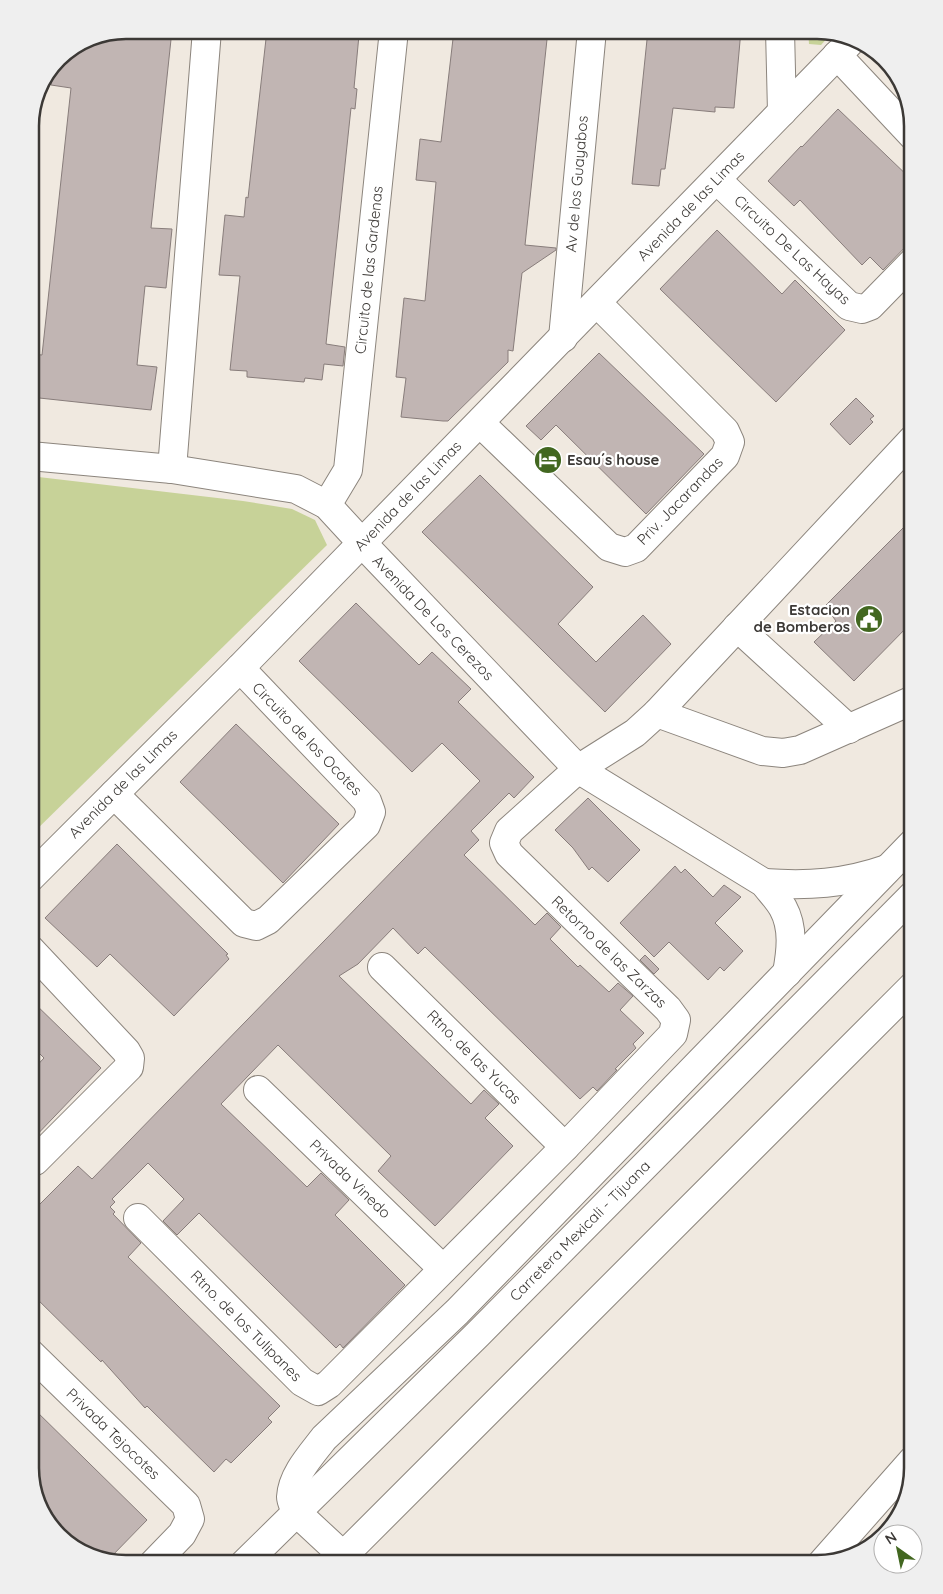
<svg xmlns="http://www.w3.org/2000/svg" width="943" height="1594" font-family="Quicksand,sans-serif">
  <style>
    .green { fill: #c7d298 }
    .building { fill: #c1b5b3; stroke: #887d7b }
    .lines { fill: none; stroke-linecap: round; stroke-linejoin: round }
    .minor-casing { stroke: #8c857d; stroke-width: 30 }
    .major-casing { stroke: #8c857d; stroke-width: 30 }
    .minor { stroke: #fff; stroke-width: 28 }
    .major { stroke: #fff; stroke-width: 28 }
    .labels { text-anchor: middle; stroke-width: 4.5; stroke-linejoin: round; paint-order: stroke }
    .street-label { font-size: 15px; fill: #3c3936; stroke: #fff }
    .poi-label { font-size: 15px; font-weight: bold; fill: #3c3936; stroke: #fff; text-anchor: start }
    .rim { fill: none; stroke: #3c3936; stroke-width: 2.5 }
  </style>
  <rect width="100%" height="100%" fill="#f0e9e0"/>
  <g class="green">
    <path d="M808,30H824L832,33L821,45L809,44Z"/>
    <path d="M30,476L243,501L292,509L315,520L327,545L30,836Z"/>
  </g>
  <g class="building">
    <path d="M125,30H172L151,228L172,229L166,288L145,286L137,365L157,367L151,410L30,397V354L42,355L71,88L51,85L52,71L58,58L89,37Z"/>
    <path d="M267,30H342L341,34L359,35L354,88L357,89L355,109L351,108L326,344L345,347L343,366L324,364L322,380L305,378L304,382L247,377V371L230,370L240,276L219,275L225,215L244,217L246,197L248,198Z"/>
    <path d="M454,30H548L525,245L556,248V250L522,273L513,351L508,350V362L448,421H443L401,417L406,378L396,377L404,298L425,301L436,182L416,180L420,139L441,142Z"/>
    <path d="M648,30H741L734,108L715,107V112L673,108L665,169H661L659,186L632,184Z"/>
    <path d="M838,109L913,181V239L883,270L870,257L862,265L800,200L794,206L768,181L801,146L802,147Z"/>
    <path d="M717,230L782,294L795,280L845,330L776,402L660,289Z"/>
    <path d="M599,353L704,454L646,514L556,425L541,440L526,426Z"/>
    <path d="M856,398L874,416L870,419L873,422L850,445L830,424Z"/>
    <path d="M480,475L593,587L558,624L596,662L643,615L671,644L605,712L422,532Z"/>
    <path d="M913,518V621L854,681L814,642L836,621L825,606Z"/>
    <path d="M356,603L419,665L432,652L471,689L458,702L534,777L514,798L509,793L471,831L479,840L464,855L535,925L547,913L561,927L550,939L578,967L580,965L609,992L618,983L633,996L620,1010L644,1033L633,1044L636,1048L615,1069L617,1070L597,1091L593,1087L580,1099L425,947L418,954L393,928L358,964L339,976L471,1104L484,1090L499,1104L485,1118L513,1146L435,1226L378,1171L391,1156L278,1045L221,1104L307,1187L321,1173L349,1200L335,1215L405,1285L343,1348L340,1344L336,1348L199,1213L177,1235L163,1221L184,1199L148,1163L112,1199L115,1202L110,1207L115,1212L113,1214L141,1243L128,1257L280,1406L268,1418L272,1422L231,1463L226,1459L214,1472L147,1406L145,1408L102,1360L101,1362L30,1292V1214L78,1166L92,1179L480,781L442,743L412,772L299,661Z"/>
    <path d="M236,724L339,824L283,883L180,782Z"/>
    <path d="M588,798L640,850L608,882L594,869L592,867L589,870L573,848L555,830Z"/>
    <path d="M117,844L228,954L226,955L229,959L174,1016L110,954L97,967L45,918Z"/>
    <path d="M675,866L681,873L685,869L713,897L724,885L741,897L715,923L743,951L724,971L720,967L708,980L669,942L654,957L620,923Z"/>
    <path d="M645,955L659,969L654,974L640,960Z"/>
    <path d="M30,999L101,1068L30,1142V1073L44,1058L30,1044Z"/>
    <path d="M30,1405L147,1520L108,1560L73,1548L40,1511L30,1469Z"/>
  </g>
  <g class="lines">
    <defs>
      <g id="minor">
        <path d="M780,30L782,112"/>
        <path d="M837,55L913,136"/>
        <path d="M717,180L849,306L862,309L870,306L913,262"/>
        <path d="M563,338L592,30"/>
        <path d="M480,423L609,547L625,552L636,548L725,456L730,442L725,431L597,303"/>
        <path d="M30,456L172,469L296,489L327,505L362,543L578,769L764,883C770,891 778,899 783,908C794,928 791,951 787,973"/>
        <path d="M172,469L207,30"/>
        <path d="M327,505L348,470L394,30"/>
        <path d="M737,627L849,729"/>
        <path d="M657,713L762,751L783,753L800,750L913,700"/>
        <path d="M114,794L244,923L256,926L268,920L366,825L371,812L367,801L240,668"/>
        <path d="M30,878L240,668L852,40"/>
        <path d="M764,883C808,886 844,884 887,869"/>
        <path d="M382,967L565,1147"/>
        <path d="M258,1090L443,1269"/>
        <path d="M30,1163L35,1161L129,1067L130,1058L126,1051L30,949"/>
        <path d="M138,1218L302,1382L318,1391L329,1384L565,1147L673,1034L676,1020L668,1009L509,854L504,843L509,831L578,769L635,733L657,713L913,439"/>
        <path d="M30,1353L186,1505L190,1519L182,1534L153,1564"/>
        <path d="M296,1512L352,1564"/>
        <path d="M822,1563L913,1460"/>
      </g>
      <g id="major">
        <path d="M296,1512C295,1508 291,1502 291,1497C292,1475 312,1454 324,1438L457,1312L913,843"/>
        <path d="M244,1564L478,1334L913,895"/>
        <path d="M335,1564L913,986"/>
      </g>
    </defs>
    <use href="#minor" class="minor-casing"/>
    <use href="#major" class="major-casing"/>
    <use href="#minor" class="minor"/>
    <use href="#major" class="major"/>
  </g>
  <defs>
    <symbol id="hotel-disc" viewBox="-11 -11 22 22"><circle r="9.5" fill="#426720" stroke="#fff"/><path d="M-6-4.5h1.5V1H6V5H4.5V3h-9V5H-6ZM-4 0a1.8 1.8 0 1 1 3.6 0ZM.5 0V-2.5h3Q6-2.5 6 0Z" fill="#fff"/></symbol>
    <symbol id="civic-disc" viewBox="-11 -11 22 22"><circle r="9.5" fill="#426720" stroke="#fff"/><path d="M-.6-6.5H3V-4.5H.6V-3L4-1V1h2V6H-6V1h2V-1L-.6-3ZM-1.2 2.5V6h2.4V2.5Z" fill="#fff"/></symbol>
  </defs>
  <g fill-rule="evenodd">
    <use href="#hotel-disc" x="532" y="444" width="32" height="32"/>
    <use href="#civic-disc" x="853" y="603" width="32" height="32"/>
  </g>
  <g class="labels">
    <g class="street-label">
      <text transform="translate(577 184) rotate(-85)" y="5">Av de los Guayabos</text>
      <text transform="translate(691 206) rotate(-46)" y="5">Avenida de las Limas</text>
      <text transform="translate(792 250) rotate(43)" y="5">Circuito De Las Hayas</text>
      <text transform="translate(369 270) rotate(-84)" y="5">Circuito de las Gardenas</text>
      <text transform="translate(408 496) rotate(-46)" y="5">Avenida de las Limas</text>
      <text transform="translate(680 501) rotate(-46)" y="5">Priv. Jacarandas</text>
      <text transform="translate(433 618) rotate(46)" y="5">Avenida De Los Cerezos</text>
      <text transform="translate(307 739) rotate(46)" y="5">Circuito de los Ocotes</text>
      <text transform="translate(123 784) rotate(-45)" y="5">Avenida de las Limas</text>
      <text transform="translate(609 952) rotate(44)" y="5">Retorno de las Zarzas</text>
      <text transform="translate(474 1057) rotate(45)" y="5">Rtno. de las Yucas</text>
      <text transform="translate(350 1179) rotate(44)" y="5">Privada Vinedo</text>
      <text transform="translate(580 1231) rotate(-45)" y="5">Carretera Mexicali - Tijuana</text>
      <text transform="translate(246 1326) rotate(45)" y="5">Rtno. de los Tulipanes</text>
      <text transform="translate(113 1434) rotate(44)" y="5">Privada Tejocotes</text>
    </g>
    <g class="poi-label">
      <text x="567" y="465">Esau´s house</text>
      <text x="850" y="615" text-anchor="end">Estacion<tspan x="850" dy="17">de Bomberos</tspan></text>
    </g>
  </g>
  <path d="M0 0H943V1594H0ZM126 39H817A87 87 0 0 1 904 126V1468A87 87 0 0 1 817 1555H126A87 87 0 0 1 39 1468V126A87 87 0 0 1 126 39Z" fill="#efefef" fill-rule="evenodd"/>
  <path class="rim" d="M126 39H817A87 87 0 0 1 904 126V1468A87 87 0 0 1 817 1555H126A87 87 0 0 1 39 1468V126A87 87 0 0 1 126 39Z"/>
  <g transform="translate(898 1549) rotate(327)"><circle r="24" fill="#ffffff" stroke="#b1b0af"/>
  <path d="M0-4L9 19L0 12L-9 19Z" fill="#426720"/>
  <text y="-8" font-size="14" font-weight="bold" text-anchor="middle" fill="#3c3936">N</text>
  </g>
</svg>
